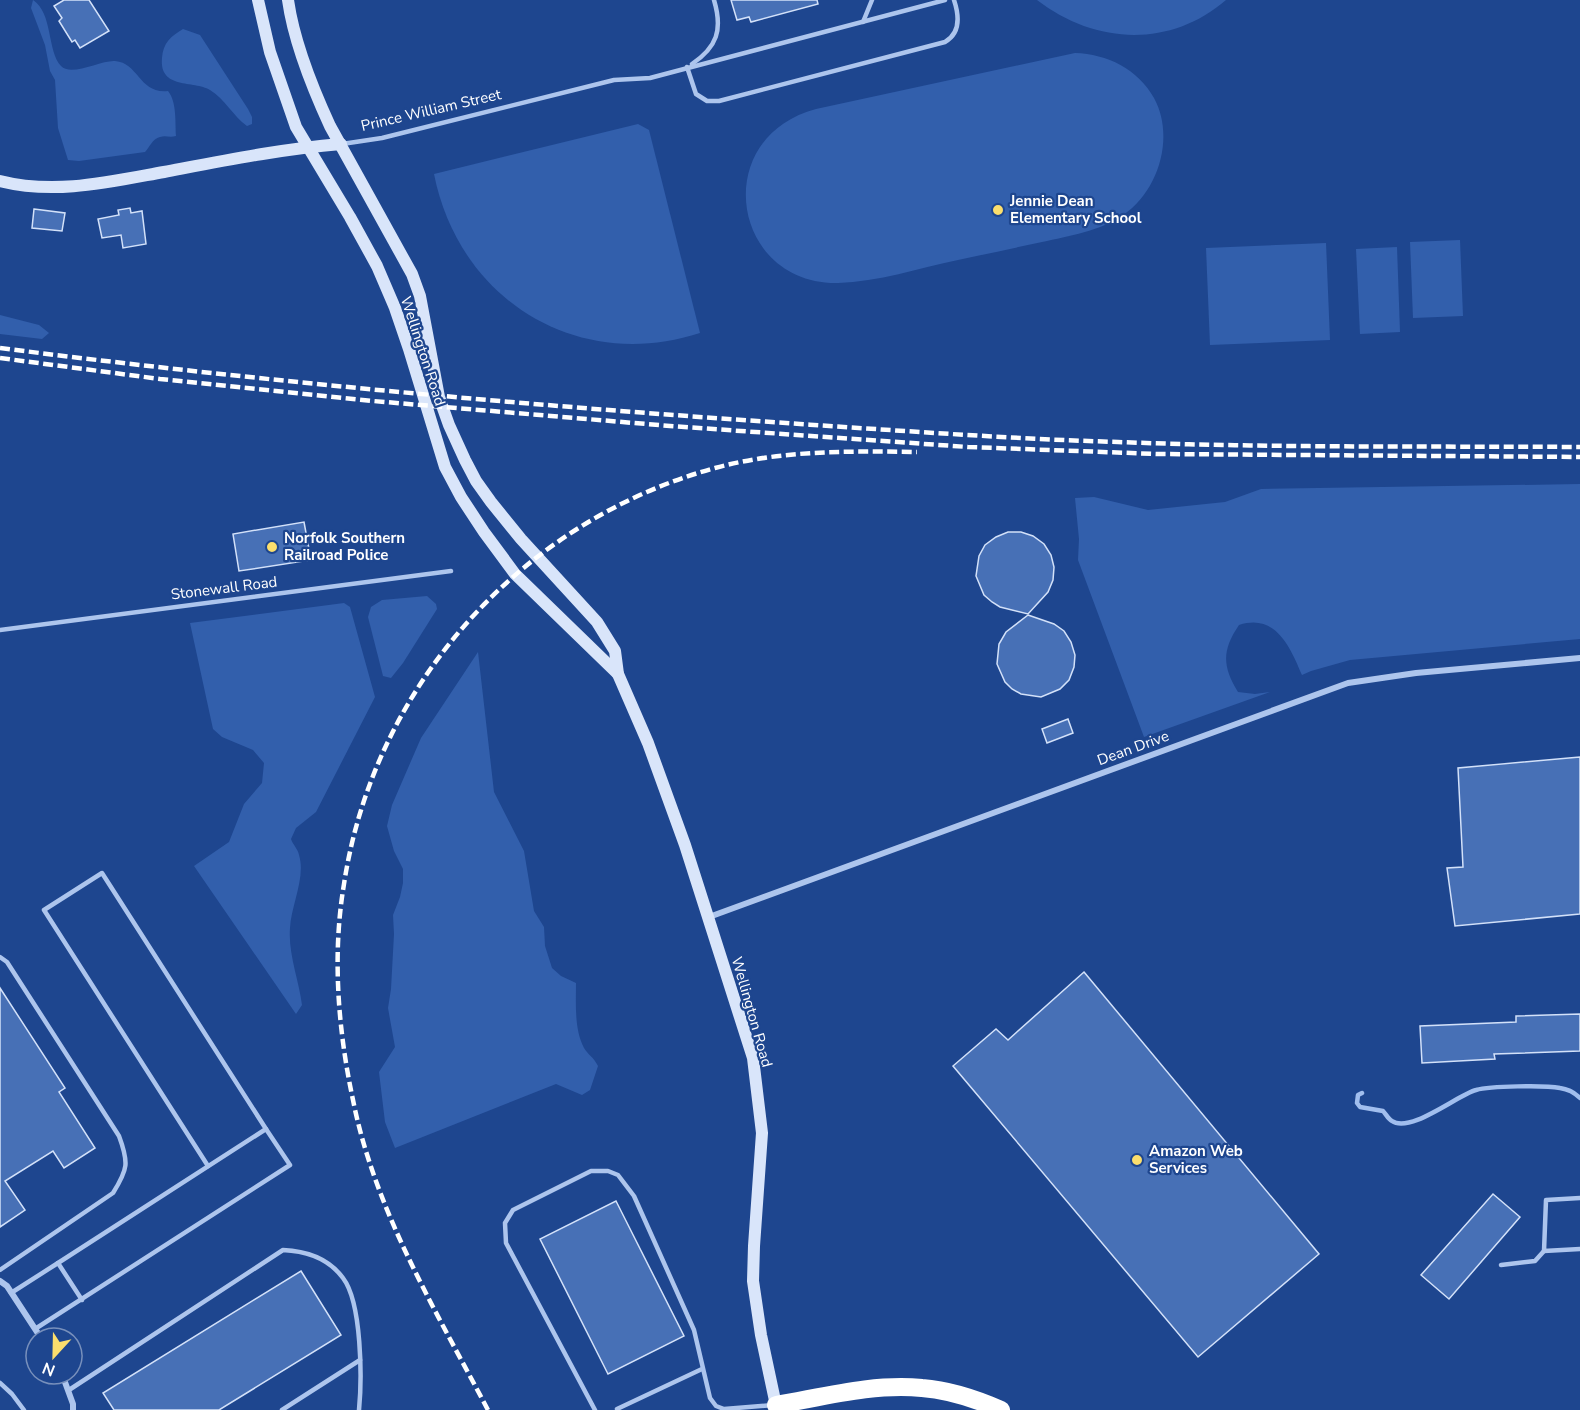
<svg xmlns="http://www.w3.org/2000/svg" width="1580" height="1410" font-family="'Nunito Sans',sans-serif">
  <style>
    .green { fill: #325fac }
    .lines { fill: none; stroke-linecap: round; stroke-linejoin: round }
    .stream { stroke: #a1beee; stroke-width: 4.5 }
    .building { fill: #4770b6; stroke: #d3e1f9; stroke-width: 1.5 }
    .lane { stroke: #adc5ed; stroke-width: 4.5 }
    .street { stroke: #adc5ed; stroke-width: 6 }
    .secondary { stroke: #d9e5fa; stroke-width: 12 }
    .highway { stroke: #fff; stroke-width: 18 }
    .rail { stroke: #fff; stroke-width: 4.5; stroke-dasharray: 10 4.5; stroke-linecap: butt }
    .poi-dot { fill: #fbde6d; stroke: #1e468f; stroke-width: 2 }
    .labels { text-anchor: middle; stroke-width: 4.5; stroke-linejoin: round; paint-order: stroke }
    .street-label { font-size: 15px; fill: #fff; stroke: #1e468f }
    .poi-label { font-size: 15px; font-weight: bold; fill: #fff; stroke: #1e468f; text-anchor: start }
  </style>
  <rect width="100%" height="100%" fill="#1e468f"/>
  <g class="green">
    <path d="M33,0C53,13 47,51 61,66C71,77 101,60 115,61C139,63 139,94 168,91C177,102 175,122 176,136C169,138 166,135 160,137C152,139 150,147 145,152L79,161L68,160L58,128L55,80L50,71L45,45L31,8Z"/>
    <path d="M1037,0H1226C1169,49 1094,44 1037,0Z"/>
    <path d="M183,29L200,35L248,109L252,117V124L247,126C233,116 225,99 210,90C194,80 159,90 162,58C163,43 171,36 183,29Z"/>
    <path d="M1075,53C1107,54 1138,69 1154,98C1175,136 1159,191 1123,215C1100,231 1069,236 1042,242C1014,248 986,254 958,260C919,268 878,282 838,283C732,285 708,138 816,109Z"/>
    <path d="M638,124L649,130L700,333C577,373 459,300 434,174Z"/>
    <path d="M1460,240L1463,316L1413,318L1410,242Z"/>
    <path d="M1326,243L1330,340L1210,345L1206,248Z"/>
    <path d="M1397,247L1400,332L1360,334L1356,249Z"/>
    <path d="M0,315L39,325L49,333L42,339L0,334Z"/>
    <path d="M1580,484V639L1350,660L1311,671L1302,675C1290,647 1276,613 1239,625C1222,650 1222,666 1238,692L1255,694L1270,692L1144,737L1078,560L1079,539L1075,498L1094,497L1148,510L1225,502L1261,489Z"/>
    <path d="M427,596L436,604L437,609L403,663L391,678L383,676L368,617L371,607L382,600Z"/>
    <path d="M344,603L350,607L375,697L316,812L296,828L291,839C293,845 298,849 299,855C306,877 291,906 290,928C288,954 299,980 302,1005L296,1014L194,866L229,842L244,804L262,783L264,763L253,750L222,737L213,729L190,623Z"/>
    <path d="M478,652L494,792L524,851L534,911L544,927L545,946L552,968L561,976L576,983C576,1003 574,1029 584,1048C588,1055 593,1056 598,1066L590,1090L582,1095L556,1084L395,1148L385,1122L379,1072L395,1047L388,1008L391,989L394,934L393,915L400,897L403,883V869L394,851L387,826L392,805L421,738Z"/>
  </g>
  <g class="lines">
    <path class="stream" d="M1362,1093L1358,1095L1357,1103L1360,1107L1383,1111C1386,1114 1388,1119 1392,1121C1410,1134 1459,1094 1476,1090C1490,1086 1545,1085 1560,1088C1567,1089 1575,1093 1580,1098"/>
  </g>
  <g class="building">
    <path d="M64,0H89L109,31L80,48L75,40L72,42L59,21L62,18L54,6Z"/>
    <path d="M731,0H817L818,4L751,22L749,17L737,20Z"/>
    <path d="M130,208L131,213L142,211L146,244L123,248L121,235L102,238L98,219L119,215L118,210Z"/>
    <path d="M34,209L65,213L62,231L32,228Z"/>
    <path d="M304,522L311,560L239,571L233,534Z"/>
    <path d="M1008,532H1021L1033,536L1044,544L1051,555L1054,567L1053,580L1048,592L1028,614L1000,607L992,602L984,595L976,576L979,556L985,545L996,537Z"/>
    <path d="M1028,615L1054,624L1064,631L1071,642L1075,655L1074,667L1069,680L1060,689L1041,697L1021,694L1012,689L1005,682L997,664L999,644L1006,632Z"/>
    <path d="M1068,719L1073,733L1047,743L1042,729Z"/>
    <path d="M1580,757V914L1455,926L1447,868L1463,867L1458,768Z"/>
    <path d="M1084,972L1319,1254L1198,1357L953,1066L996,1029L1008,1040Z"/>
    <path d="M0,988L65,1088L59,1092L95,1148L64,1168L53,1151L5,1181L25,1210L0,1227Z"/>
    <path d="M1580,1014V1051L1494,1054L1495,1059L1422,1063L1420,1026L1516,1022V1016Z"/>
    <path d="M1493,1194L1520,1217L1449,1299L1421,1275Z"/>
    <path d="M616,1201L684,1336L608,1374L540,1239Z"/>
    <path d="M301,1271L341,1335L219,1410H114L103,1393Z"/>
  </g>
  <g class="lines">
    <g class="lane">
      <path d="M863,22L872,0"/>
      <path d="M692,64C717,47 723,30 714,0"/>
      <path d="M687,67L696,94L707,101H719L945,42C961,33 959,15 954,0"/>
      <path d="M342,144L382,138L614,80L650,78L945,0"/>
      <path d="M0,630L451,571"/>
      <path d="M0,957L7,962L119,1136C129,1163 128,1169 113,1193L0,1270"/>
      <path d="M208,1166L44,910L102,873L266,1129"/>
      <path d="M1580,1198L1546,1200L1544,1251L1580,1249"/>
      <path d="M1501,1265L1535,1261L1544,1251"/>
      <path d="M11,1293L58,1263"/>
      <path d="M35,1329L290,1165L266,1129L58,1263L82,1300"/>
      <path d="M0,1383L12,1394L24,1410"/>
      <path d="M69,1390L283,1250C306,1251 329,1259 343,1278C362,1303 362,1379 359,1410"/>
      <path d="M617,1409L702,1369"/>
      <path d="M282,1410L360,1360"/>
      <path d="M595,1410L506,1243L505,1223L513,1210L591,1171H608L618,1175L634,1196L694,1330L710,1398L716,1406L724,1409L773,1405"/>
    </g>
    <g class="street">
      <path d="M709,917L1348,683L1416,673L1580,658"/>
      <path d="M0,1281L7,1286L41,1338"/>
      <path d="M62,1374L73,1404V1410"/>
    </g>
    <g class="secondary">
      <path d="M258,0L270,52L296,127L350,217L377,266L395,308L409,349L445,467L461,497L484,532L515,574L618,674"/>
      <path d="M288,0C294,43 312,87 330,126L412,274L420,296L439,397L449,425L465,460L476,481L491,502L521,539L597,622L615,651L618,674L648,743L685,845L753,1058L762,1133L754,1246L753,1281L761,1335L777,1410"/>
      <path d="M0,181C55,195 109,182 164,172C222,161 281,149 341,144"/>
    </g>
    <path class="highway" d="M776,1405C823,1397 874,1383 922,1388C949,1390 976,1399 1001,1410"/>
    <g class="rail">
      <path d="M0,348C266,382 533,406 800,424C906,431 1012,439 1118,442C1272,448 1426,446 1580,447"/>
      <path d="M0,358L160,379L373,401L670,426L968,447L1158,454L1580,457"/>
      <path d="M488,1410C436,1311 375,1211 353,1100C338,1030 332,955 344,884C374,686 521,521 715,468C781,450 849,451 917,452"/>
    </g>
  </g>
  <g class="poi-dot">
    <circle cx="998" cy="210" r="6"/>
    <circle cx="272" cy="547" r="6"/>
    <circle cx="1137" cy="1160" r="6"/>
  </g>
  <g class="labels">
    <g class="street-label">
      <text transform="translate(431 110) rotate(-13)" y="5">Prince William Street</text>
      <text transform="translate(423 351) rotate(72)" y="5">Wellington Road</text>
      <text transform="translate(224 588) rotate(-7)" y="5">Stonewall Road</text>
      <text transform="translate(1133 748) rotate(-20)" y="5">Dean Drive</text>
      <text transform="translate(752 1012) rotate(74)" y="5">Wellington Road</text>
    </g>
    <g class="poi-label">
      <text x="1010" y="206">Jennie Dean<tspan x="1010" dy="17">Elementary School</tspan></text>
      <text x="284" y="543">Norfolk Southern<tspan x="284" dy="17">Railroad Police</tspan></text>
      <text x="1149" y="1156">Amazon Web<tspan x="1149" dy="17">Services</tspan></text>
    </g>
  </g>
  <g transform="translate(54 1356) rotate(202)"><circle r="28" fill="#1e468f" stroke="#7890bc" stroke-width="1.5"/>
  <path d="M0-4.5L10 22L0 15L-10 22Z" fill="#fbde6d"/>
  <text y="-9" font-size="16" font-weight="bold" text-anchor="middle" fill="#ffffff">N</text>
  </g>
</svg>
